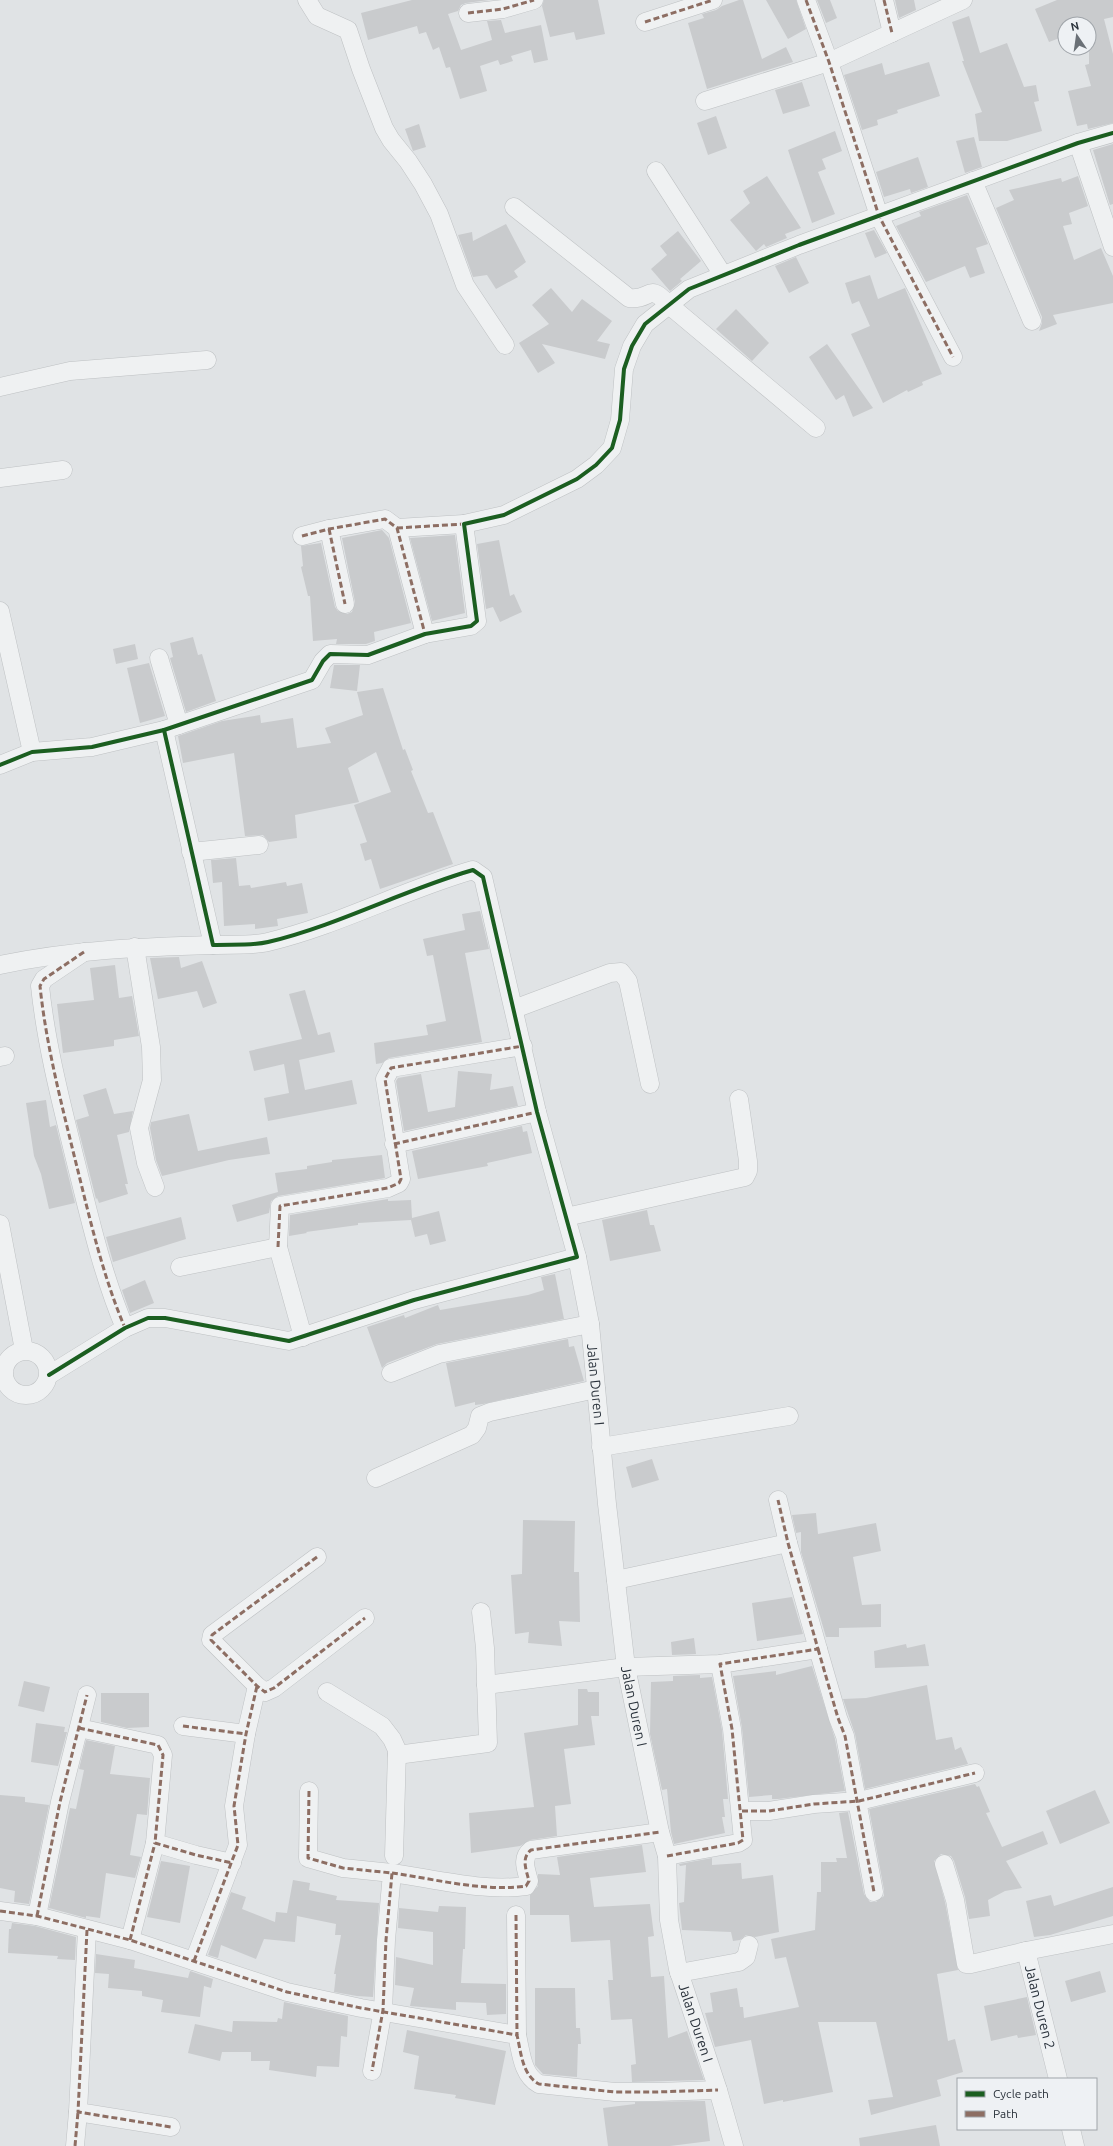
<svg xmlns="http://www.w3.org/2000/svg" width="1113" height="2146" font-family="Ubuntu,sans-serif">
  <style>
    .building { fill: #c9cbcd }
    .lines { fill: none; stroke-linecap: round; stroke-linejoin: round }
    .street-casing { stroke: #bec1c3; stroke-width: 19 }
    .street { stroke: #eff1f2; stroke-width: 18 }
    .quiet { stroke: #8d6e63; stroke-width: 3; stroke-dasharray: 6 3; stroke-linecap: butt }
    .cycleway-casing { stroke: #eef1f4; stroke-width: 6 }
    .cycleway { stroke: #1b5e20; stroke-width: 4 }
    .labels { text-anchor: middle; stroke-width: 3; stroke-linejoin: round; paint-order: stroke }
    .street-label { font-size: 14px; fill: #2a323b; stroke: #eef1f4 }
  </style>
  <rect width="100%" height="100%" fill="#e0e3e5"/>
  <g class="building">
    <path d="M412,0H489L466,3L461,5L458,11L448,14L461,50L492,40L487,21L501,20L505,33L541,25L548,60L534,63L531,50L511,56L513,61L500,65L498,60L480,66L487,91L460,99L450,67L446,68L439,47L433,50L426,32L419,34L417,26L368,40L361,13Z"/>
    <path d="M544,0H598L605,34L576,40L574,32L550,37L542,6Z"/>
    <path d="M739,0H743L762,59L786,47L793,62L707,89L688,23L704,18L702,14L716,10L722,6Z"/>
    <path d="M766,0H796L806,29L788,39Z"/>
    <path d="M817,0H830L837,18L826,23Z"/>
    <path d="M895,0H914L916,10L899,18Z"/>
    <path d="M1057,0H1113V17L1104,19L1113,54V123L1088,129L1087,124L1077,126L1068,91L1091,86L1085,65L1089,64V24H1065V36L1049,42L1035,9Z"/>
    <path d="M969,16L980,53L1007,43L1024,87L1036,85L1039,101L1034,102L1042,131L1007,141H979L975,114L982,112L962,61H964L952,22Z"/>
    <path d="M929,62L940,96L897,110L898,113L877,120L878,125L862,130L844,75L882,63L885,75Z"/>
    <path d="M802,82L810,106L783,114L775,90Z"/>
    <path d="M716,116L727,148L708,155L697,123Z"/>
    <path d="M419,124L426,147L413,151L405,129Z"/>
    <path d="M835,131L842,151L822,159L826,169L818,172L835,214L812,223L788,150Z"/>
    <path d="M974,137L982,167L965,173L956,141Z"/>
    <path d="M1113,144V204L1110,205L1093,150Z"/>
    <path d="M918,157L928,187L911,193L910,189L884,197L876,172Z"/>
    <path d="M767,176L801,228L785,234L787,238L766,247L764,244L756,251L730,220L750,203L743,191Z"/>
    <path d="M1078,176L1088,206L1069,213L1072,224L1063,226L1074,260L1101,248L1113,276V303L1053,315L1057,324L1039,331L1042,323V317L996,208L1014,200L1009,190L1061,178L1062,182Z"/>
    <path d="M967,195L988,244L976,248L985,273L970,278L965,266L926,282L896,226L921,216L919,212Z"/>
    <path d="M506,224L526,262L514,271L518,277L496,289L487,275L473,277L458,235L472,232L473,241Z"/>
    <path d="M874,230L887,253L875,258L865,233Z"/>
    <path d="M678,231L701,261L680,279L682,281L670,291L651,269L667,255L660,246Z"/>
    <path d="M796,257L809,283L789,293L775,266Z"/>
    <path d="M870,275L878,299L905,288L942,374L922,382L923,385L908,392L907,390L883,403L851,334L870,326L859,301L852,304L845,283Z"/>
    <path d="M551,288L572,312L582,299L612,321L597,341L610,344L605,359L542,344L555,363L538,373L519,343L549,324L532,305Z"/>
    <path d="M736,309L769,343L752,361L716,329Z"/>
    <path d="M827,344L873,408L853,417L844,395L836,400L809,357Z"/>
    <path d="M382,530L389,538L411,623L374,632L375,641L366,644H336L337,639L313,641L310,596H308L301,567L303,566L301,546L321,543L335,607L338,611L347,614L352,612L355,602L342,538Z"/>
    <path d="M455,535L465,613L432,621L410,538Z"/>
    <path d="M499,540L510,596L514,594L522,612L500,622L493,607L486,609L477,544Z"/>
    <path d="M193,637L198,655L202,654L216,701L186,712L170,658L173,657L170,643Z"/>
    <path d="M135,644L138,659L116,664L113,649Z"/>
    <path d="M149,663L165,716L140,723L127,668Z"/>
    <path d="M334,665H360L357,691L330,688Z"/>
    <path d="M383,688L403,750L405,749L413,770L411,771L428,813L433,812L453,864L380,889L371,859L365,861L360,844L367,842L354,805L391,792L376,752L348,768L359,802L295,815L297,838L269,842L263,835L245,836L234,753L183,763L178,736L222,721L260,715L261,723L293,718L297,748L331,743L325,728L363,715L357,692Z"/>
    <path d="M236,858L239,886L250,885L251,888L286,882L287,886L302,883L308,913L277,919L278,926L255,929V924L224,926L222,882L213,883L211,860Z"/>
    <path d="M480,911L489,949L465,953L482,1042L389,1058L382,1063L376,1064L374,1043L428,1035L426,1025L446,1021L433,955L427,956L423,939L465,930L462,914Z"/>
    <path d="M179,957L181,968L202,961L217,1003L203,1008L197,991L158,999L150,958Z"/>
    <path d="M115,965L119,998L132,996L139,1036L114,1040V1046L63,1053L57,1004L94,1000L90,968Z"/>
    <path d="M305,990L318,1035L330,1032L335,1052L299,1060L305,1090L352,1080L357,1104L268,1121L264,1098L289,1093L284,1064L254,1071L249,1051L302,1039L289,994Z"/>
    <path d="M458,1071L492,1074L490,1090L513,1086L518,1106L404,1131L396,1081L398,1078L421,1074L428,1112L455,1107Z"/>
    <path d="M106,1088L114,1114L133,1111L129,1132L117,1135L128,1184H125L128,1194L99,1203L97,1198L96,1199L76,1120L89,1116L83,1095Z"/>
    <path d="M46,1100L50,1127L56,1125L75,1203L49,1209L41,1174L34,1156L26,1103Z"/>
    <path d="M189,1114L198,1151L267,1137L270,1154L229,1160L162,1176L156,1160L150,1128L151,1122Z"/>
    <path d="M522,1126L523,1132L527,1131L532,1153L487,1163L488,1166L418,1179L412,1151Z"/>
    <path d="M382,1155L385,1178L278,1196L271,1201L269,1213L237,1222L232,1205L278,1192L275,1173L307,1169V1166L332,1162V1160Z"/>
    <path d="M388,1199V1201L411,1200L412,1218L439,1211L446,1241L430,1245L427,1234L415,1237L411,1220L358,1223V1225L306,1232L307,1233L289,1236L290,1215Z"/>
    <path d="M647,1210L650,1225H654L661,1251L610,1261L602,1220Z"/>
    <path d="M181,1217L186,1239L113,1262L106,1237Z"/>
    <path d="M555,1274L564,1319L437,1344L387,1363L382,1368L367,1327L404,1315L405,1318L438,1305L440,1310L528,1295L544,1290L541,1277Z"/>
    <path d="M145,1280L154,1303L130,1313L122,1290Z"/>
    <path d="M568,1339L569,1347L574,1346L584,1381L483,1404L475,1405V1402L455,1407L446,1363Z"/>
    <path d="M652,1459L659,1480L632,1488L626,1467Z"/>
    <path d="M816,1513L818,1534L876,1523L881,1551L853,1557L862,1605L881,1604V1627L839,1628V1637H826L801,1552V1532L796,1533L792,1515Z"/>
    <path d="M523,1520L575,1521L574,1572H579L580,1622L559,1621L562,1646L528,1643L529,1632L515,1634L511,1575L522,1574Z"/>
    <path d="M792,1597L803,1634L757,1641L752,1603Z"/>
    <path d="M694,1638L696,1654L672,1655L671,1642Z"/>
    <path d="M906,1644L907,1648L925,1644L929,1666L875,1668L874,1651Z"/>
    <path d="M812,1666L835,1739L845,1791L778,1799H772V1795L749,1797L742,1728L733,1676L776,1671V1675Z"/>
    <path d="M700,1675V1678L712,1677L722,1730L728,1799H723L725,1817H722L725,1833L674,1844L671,1832L667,1789L662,1790L650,1734L651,1682L673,1681V1676Z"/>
    <path d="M24,1681L50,1687L44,1712L18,1706Z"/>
    <path d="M927,1685L936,1740L952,1737L955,1750L961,1747L968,1764L865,1789L855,1734L843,1699L866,1698Z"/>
    <path d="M578,1689H587L588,1692H599V1716H591L595,1745L564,1749L571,1804L555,1806L557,1836L530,1840L520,1846L471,1853L469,1813L534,1807L524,1733L578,1725Z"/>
    <path d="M101,1693H149V1727L127,1728L101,1722Z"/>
    <path d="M36,1723L65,1727L64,1732H67L58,1766L31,1762Z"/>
    <path d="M86,1740L115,1746L110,1774L150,1778L147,1815L137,1814L130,1855L141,1857L135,1878L106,1873L100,1918L86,1916V1918L49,1908L70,1808L76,1809L84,1770L79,1769Z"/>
    <path d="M975,1784L977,1787L979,1786L990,1812L986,1813L1002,1847L1043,1831L1048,1844L1006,1861L1022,1888L1005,1891L988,1900L990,1916L969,1919L965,1897L954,1861L951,1856L941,1854L934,1861L945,1902L958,1970L937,1974L948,2041L955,2039L963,2072L937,2080L941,2096L871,2115L868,2100L893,2097L876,2022H818L833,2092L783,2102V2100L764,2104L751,2040L715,2047L705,2013L713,2012L710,1993L737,1988L740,2007H743L744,2018L799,2007L786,1957L775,1959L771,1939L815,1930L817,1892H821V1862H837L836,1858H847L839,1813L848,1812L864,1894L870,1902H876L884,1896V1890L869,1809Z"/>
    <path d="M1095,1790L1110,1823L1060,1844L1046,1811Z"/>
    <path d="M0,1795L25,1797V1802L49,1805L29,1904L14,1902L15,1891L0,1888Z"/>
    <path d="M642,1845L646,1872L590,1878L594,1907L650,1904L654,1936L648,1937L651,1977L664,1976L668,2038L687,2031L704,2080L632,2082L631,2065L636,2064L632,2019L611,2020L608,1980H613L610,1940L571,1942L569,1915H530V1895L538,1886V1874L560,1875L557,1857Z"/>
    <path d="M712,1858V1865L741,1863L742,1879L773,1875L779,1932L755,1937L746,1935L740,1940L733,1941L731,1932L682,1930L679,1903L684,1902L686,1865L680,1866L679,1864Z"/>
    <path d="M161,1861L190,1866L180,1923L147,1917Z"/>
    <path d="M293,1880L310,1883L309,1890L337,1896L336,1900L379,1903L373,1997L357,1996L334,1992L336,1974H334L341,1935H335L336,1924L297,1916L295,1942L264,1939L256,1959L221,1945L218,1958L208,1955L231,1892L246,1897L242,1909L275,1922L276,1912L287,1913Z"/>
    <path d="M1113,1887V1916L1050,1935L1034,1937L1026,1901L1051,1895L1054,1906Z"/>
    <path d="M439,1906L466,1907L465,1949H463L461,1983L506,1984V2014L487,2015L486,2003L456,2002V2010L410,2006L414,1988L395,1985L396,1957L433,1965V1932L398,1928L399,1908L438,1912Z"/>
    <path d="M12,1923L35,1926L76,1937L75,1960L57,1959L58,1956L8,1953L9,1929H11Z"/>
    <path d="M96,1954L135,1960L134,1968L188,1978L190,1971L213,1979L211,1988L204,1986L200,2017L161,2012L163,2000L142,1996V1991L108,1988L109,1974L95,1973Z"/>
    <path d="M1100,1971L1106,1992L1071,2002L1065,1981Z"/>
    <path d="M535,1988H575L576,2028H580L581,2044H578L577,2077L543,2074L535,2065Z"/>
    <path d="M1027,1997L1036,2035L1018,2038L1017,2035L991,2041L984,2006Z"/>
    <path d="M284,2002L348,2016L347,2037L341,2036L339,2067L317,2066L316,2077L269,2070L270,2061H251V2052H222L220,2061L188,2053L195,2024L232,2032L233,2021L277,2022L278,2018L282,2019Z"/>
    <path d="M407,2030L506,2051L495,2105L455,2098L456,2095L414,2089L419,2056L403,2052Z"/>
    <path d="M705,2101L710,2141L670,2146H608L603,2108L635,2104V2102Z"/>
    <path d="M936,2125L940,2146H860L859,2138Z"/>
  </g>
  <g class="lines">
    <defs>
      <g id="street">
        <path d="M307,0L317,16L348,30L361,69L384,128L391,140L408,161L423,184L439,214L465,285L505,345"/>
        <path d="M806,0L829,62L879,216L953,357"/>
        <path d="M884,0L892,33"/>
        <path d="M468,13L503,9L534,0"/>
        <path d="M645,22L713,0"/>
        <path d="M705,101L829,62L963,0"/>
        <path d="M1078,143L1113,247"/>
        <path d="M656,171L723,275"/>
        <path d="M973,181L1032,321"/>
        <path d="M514,207L629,298C652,301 647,281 669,305L816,428"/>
        <path d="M0,387L70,371L207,360"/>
        <path d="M0,478L63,470"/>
        <path d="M397,528L464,524"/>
        <path d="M329,529L345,604"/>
        <path d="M302,536L329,529L385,519L397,528L425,634"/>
        <path d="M0,611L32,752"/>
        <path d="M159,658L179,725"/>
        <path d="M0,765L32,752L92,747L164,730L312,680L323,661L330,654L368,655L425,634L471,626L477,621L464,524L504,515L577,479L596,465L612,448L620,420L624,369L632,346L645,324L689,289L799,245L1078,143L1113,133"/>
        <path d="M191,852L259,845"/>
        <path d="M135,947L151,1047L152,1080L139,1128L146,1163L155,1187"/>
        <path d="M84,952L44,979L40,986C46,1044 61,1102 75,1159C89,1215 102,1274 125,1328"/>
        <path d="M0,965C70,950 141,947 213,945"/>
        <path d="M514,1009L610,973L621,972L628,981L650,1084"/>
        <path d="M0,1057L5,1056"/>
        <path d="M394,1144L537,1112"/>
        <path d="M566,1217L745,1177L748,1171V1161L739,1099"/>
        <path d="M0,1224L24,1350"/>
        <path id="s1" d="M577,1257L590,1324L607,1504L626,1667L660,1832L667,1856L669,1920L678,1969L718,2090L734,2146"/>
        <path d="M180,1267L278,1247"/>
        <path d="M303,1337L278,1247L280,1206L388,1188L399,1183L401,1179L385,1079L391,1068L523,1046"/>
        <circle cx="26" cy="1373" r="22"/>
        <path d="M391,1373L439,1354L590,1324"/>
        <path d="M49,1375L125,1328L148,1318H165L289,1341L414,1300L577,1257L537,1112L483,877L473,870C403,890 339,925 268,942C251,946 230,944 213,945L164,730"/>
        <path d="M601,1447L789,1416"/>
        <path d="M376,1478L472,1435L477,1428L480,1416L490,1412L596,1389"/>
        <path d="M317,1557L212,1635L211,1640L257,1686L265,1692L274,1688L365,1618"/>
        <path d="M616,1580L788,1543"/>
        <path d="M818,1649L838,1718L845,1736L874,1892"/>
        <path d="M486,1685L626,1667L720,1664L818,1649L788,1543L778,1500"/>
        <path d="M327,1692L382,1726L392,1739L397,1750L394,1856"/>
        <path d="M183,1726L246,1734"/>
        <path d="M79,1728L158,1745L163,1755L155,1843L196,1855L232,1863"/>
        <path d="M397,1755L488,1743L485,1648L481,1612"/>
        <path d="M309,1791L308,1858L343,1868L392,1873L386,1940L383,2010L372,2071"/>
        <path d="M742,1811H769L814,1804L859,1801L975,1773"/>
        <path d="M667,1856L738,1843L743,1840L732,1729L720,1664"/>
        <path d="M944,1864L955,1900L966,1964H971L1026,1951"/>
        <path d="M392,1873C435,1879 483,1892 526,1886L529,1881C526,1869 521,1858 531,1850L660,1832"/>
        <path d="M0,1911L37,1916L130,1940L287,1992L361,2008L517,2035C521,2052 522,2075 539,2084L615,2092H656L718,2090"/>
        <path d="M516,1915L517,2035"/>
        <path d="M37,1916L60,1802L87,1695"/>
        <path d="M87,1930L78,2112L171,2127"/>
        <path d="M130,1940L155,1843"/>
        <path d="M194,1961L238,1845L234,1806L246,1734L257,1686"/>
        <path d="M679,1973L739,1962L746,1957L749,1945"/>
        <path d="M1058,2079L1026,1951L1113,1934"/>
        <path d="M1071,2129L1075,2146"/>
        <path d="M75,2146L78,2112"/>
      </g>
    </defs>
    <use href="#street" class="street-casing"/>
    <use href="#street" class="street"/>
    <g class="quiet">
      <path d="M806,0L829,62L879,216L953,357"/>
      <path d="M884,0L892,33"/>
      <path d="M468,13L503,9L534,0"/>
      <path d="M645,22L713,0"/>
      <path d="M397,528L464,524"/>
      <path d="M329,529L345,604"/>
      <path d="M302,536L329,529L385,519L397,528L425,634"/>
      <path d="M84,952L44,979L40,986C46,1044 61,1102 75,1159C89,1215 102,1274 125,1328"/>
      <path d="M394,1144L537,1112"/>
      <path d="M278,1247L280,1206L388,1188L399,1183L401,1179L385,1079L391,1068L523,1046"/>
      <path d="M317,1557L212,1635L211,1640L257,1686L265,1692L274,1688L365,1618"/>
      <path d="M818,1649L838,1718L845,1736L874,1892"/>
      <path d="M183,1726L246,1734"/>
      <path d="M79,1728L158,1745L163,1755L155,1843L196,1855L232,1863"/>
      <path d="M309,1791L308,1858L343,1868L392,1873L386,1940L383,2010L372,2071"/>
      <path d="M742,1811H769L814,1804L859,1801L975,1773"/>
      <path d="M667,1856L738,1843L743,1840L732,1729L720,1664L818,1649L788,1543L778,1500"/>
      <path d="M392,1873C435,1879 483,1892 526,1886L529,1881C526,1869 521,1858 531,1850L660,1832"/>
      <path d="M0,1911L37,1916L130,1940L287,1992L361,2008L517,2035C521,2052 522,2075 539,2084L615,2092H656L718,2090"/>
      <path d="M516,1915L517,2035"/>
      <path d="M37,1916L60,1802L87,1695"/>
      <path d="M87,1930L78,2112L171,2127"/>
      <path d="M130,1940L155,1843"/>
      <path d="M194,1961L238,1845L234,1806L246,1734L257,1686"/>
      <path d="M75,2146L78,2112"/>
    </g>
    <defs>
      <g id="cycleway">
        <path d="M0,765L32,752L92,747L164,730L312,680L323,661L330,654L368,655L425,634L471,626L477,621L464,524L504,515L577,479L596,465L612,448L620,420L624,369L632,346L645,324L689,289L799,245L1078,143L1113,133"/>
        <path d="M49,1375L125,1328L148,1318H165L289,1341L414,1300L577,1257L537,1112L483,877L473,870C403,890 339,925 268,942C251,946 230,944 213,945L164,730"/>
      </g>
    </defs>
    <use href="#cycleway" class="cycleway-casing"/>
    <use href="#cycleway" class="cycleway"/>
  </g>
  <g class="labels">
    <g class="street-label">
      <text dy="5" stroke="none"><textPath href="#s1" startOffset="129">Jalan Duren I</textPath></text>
      <text dy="5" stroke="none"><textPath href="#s1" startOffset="453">Jalan Duren I</textPath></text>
      <text transform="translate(1040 2007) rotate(76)" y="5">Jalan Duren 2</text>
      <text dy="5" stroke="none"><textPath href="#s1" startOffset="777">Jalan Duren I</textPath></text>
    </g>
  </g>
  <rect x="957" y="2078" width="140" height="52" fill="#eef1f4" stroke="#a0a5aa"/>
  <rect x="965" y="2091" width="20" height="6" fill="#1b5e20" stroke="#a0a5aa"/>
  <text x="993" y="2098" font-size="12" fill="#2a323b">Cycle path</text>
  <rect x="965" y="2111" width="20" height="6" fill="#8d6e63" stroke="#a0a5aa"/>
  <text x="993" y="2118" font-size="12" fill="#2a323b">Path</text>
  <g transform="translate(1077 36) rotate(347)"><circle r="19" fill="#eef1f4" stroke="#a0a5aa"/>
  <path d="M0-3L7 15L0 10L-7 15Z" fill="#6a7076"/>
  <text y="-6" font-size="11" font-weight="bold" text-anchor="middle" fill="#2a323b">N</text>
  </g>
</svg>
